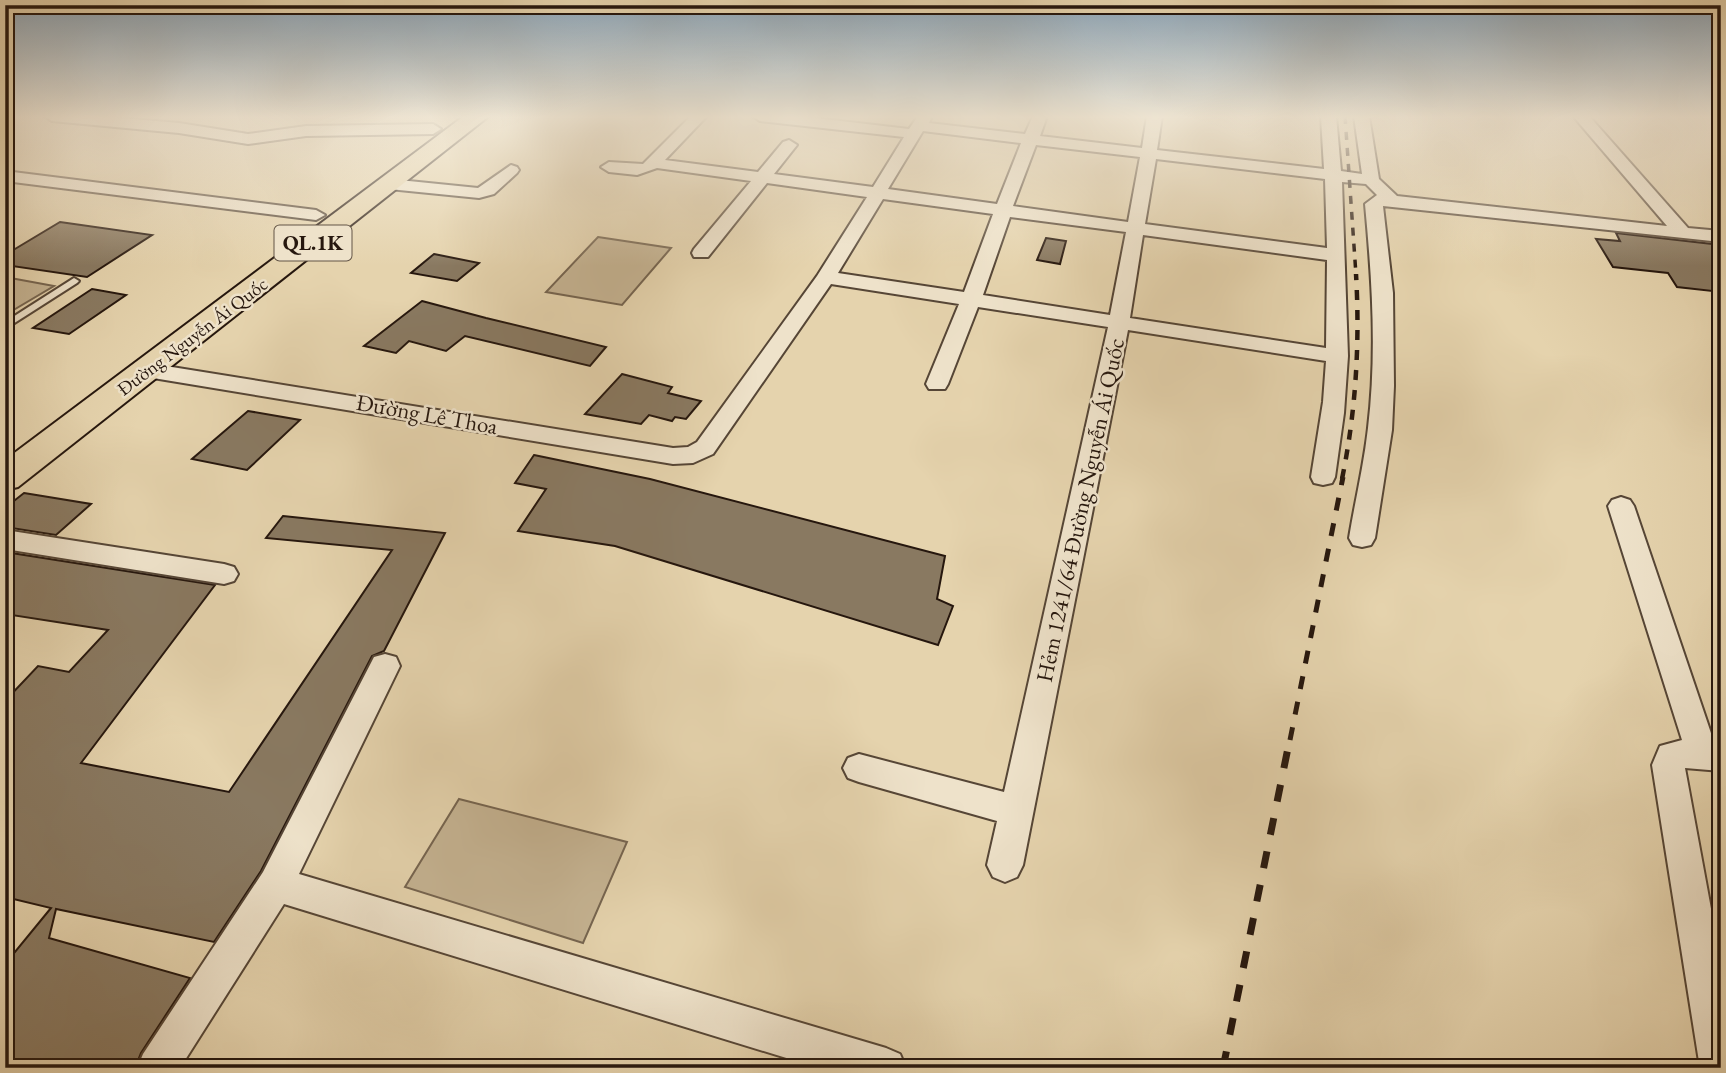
<svg xmlns="http://www.w3.org/2000/svg" width="1726" height="1073" font-family="'EB Garamond',serif">
  <style>
    .green { fill: #c5b392; stroke: #766550; stroke-width: 2 }
    .building { fill: #897961; stroke: #26170e; stroke-width: 2 }
    .lines { fill: none; stroke-linecap: round; stroke-linejoin: round }
    .service-casing { stroke: #564636; stroke-width: 4 }
    .minor-casing { stroke: #564636; stroke-width: 4 }
    .primary-casing { stroke: #26170e; stroke-width: 4 }
    .service { fill: #eee2ca; fill-rule: evenodd }
    .minor { fill: #eee2ca; fill-rule: evenodd }
    .primary { fill: #e5d3ad; fill-rule: evenodd }
    .rail-far3 { stroke: #26170e; stroke-width: 3.5; stroke-dasharray: 8 8; stroke-linecap: butt }
    .rail-far2 { stroke: #26170e; stroke-width: 4.5; stroke-dasharray: 10 10; stroke-linecap: butt }
    .rail-far1 { stroke: #26170e; stroke-width: 5; stroke-dasharray: 13 13; stroke-linecap: butt }
    .rail { stroke: #26170e; stroke-width: 7; stroke-dasharray: 17 17; stroke-linecap: butt }
    .labels { text-anchor: middle; stroke-width: 5; stroke-linejoin: round; paint-order: stroke }
    .far-street-label { font-size: 19px; fill: #26170e; stroke: #eee2ca }
    .shield { fill: #eee2ca; stroke: #625446; stroke-width: 2 }
    .shield-label { font-size: 21px; font-weight: bold; fill: #26170e }
    .street-label { font-size: 23px; fill: #26170e; stroke: #eee2ca }
  </style>
  <rect width="100%" height="100%" fill="#e5d3ad"/>
  <filter id="stains"><feTurbulence type="fractalNoise" baseFrequency=".00286" numOctaves="4"/><feColorMatrix values="0 0 0 0 .2 0 0 0 0 .09 0 0 0 0 .02 0 0 0 .5 -.17"/></filter>
  <radialGradient id="worn" r=".72"><stop offset=".6" stop-color="#630" stop-opacity="0"/><stop offset="1" stop-color="#630" stop-opacity=".3"/></radialGradient>
  <g class="green">
    <path d="M598,237L671,248L622,305L546,292Z"/>
    <path d="M5,277L54,286L5,315Z"/>
    <path d="M459,799L627,842L583,943L405,887Z"/>
  </g>
  <g class="building">
    <path d="M60,222L152,235L87,277L5,265V255Z"/>
    <path d="M1616,233L1721,245V292L1677,287L1668,273L1613,267L1596,239L1620,241Z"/>
    <path d="M1046,238L1066,241L1060,264L1037,260Z"/>
    <path d="M434,254L479,263L457,281L411,273Z"/>
    <path d="M92,289L126,295L69,334L33,328Z"/>
    <path d="M422,301L486,318L606,347L590,366L465,336L446,351L409,341L396,353L364,346Z"/>
    <path d="M622,374L672,387L668,393L701,401L686,419L675,417L672,421L649,415L641,424L585,414Z"/>
    <path d="M248,411L300,420L247,470L192,459Z"/>
    <path d="M534,455L650,479L945,556L937,599L953,606L938,645L615,546L518,531L546,489L515,483Z"/>
    <path d="M24,493L91,504L56,535L5,527V508Z"/>
    <path d="M283,516L445,533L384,651L372,656L261,871L214,942L56,909L49,938L190,978L141,1053L135,1068H5V964L51,908L5,897V701L38,666L69,672L108,630L5,614V552L215,585L81,763L229,792L392,550L266,538Z"/>
  </g>
  <g class="lines">
    <defs>
      <path id="service" d="M74,278L79,281L77,283L5,329V322Z"/>
      <g id="minor">
        <path d="M44,116H99L179,123L248,134L306,126L433,124L441,129L433,134L306,136L248,144L179,133L52,121Z"/>
        <path d="M691,116H707L665,160L758,172L783,142L789,140L797,145L774,174L873,187L904,137L760,121L752,116H798L909,129L918,116H932L929,123L1025,134L1033,116H1047L1040,136L1142,148L1147,116H1162L1157,150L1324,169L1321,116H1336L1341,171L1362,174L1354,116H1369L1379,179L1397,196L1667,226L1573,116H1589L1688,228L1721,231V242L1383,206L1393,293L1394,386L1392,430L1375,538L1371,545L1362,547L1353,545L1349,538C1355,501 1364,465 1368,428C1377,353 1372,279 1365,204L1377,195L1366,184L1342,182L1348,356L1344,413L1335,477L1332,483L1323,485L1314,483L1311,477L1323,402L1326,361L1128,330L1023,865L1017,877L1005,882L993,877L987,865L997,821L859,782L848,778L843,768L848,758L859,754L1004,792L1108,327L978,307L948,384L945,389H929L926,384L959,304L831,284L713,454L693,463L673,464L147,377L139,375L136,370L139,365L147,363L673,448L688,447L697,442L817,276L867,197L767,183L708,257H694L692,253L694,249L751,181L657,168L637,175L609,172L601,167L609,162L643,164ZM923,131L1021,143L997,204L888,189ZM1036,145L1140,157L1128,222L1013,206ZM1156,159L1325,179L1327,248L1145,224ZM883,199L993,214L964,292L838,273ZM1010,217L1126,232L1110,315L983,295ZM1143,235L1327,260L1326,348L1130,318Z"/>
        <path d="M511,165L517,167L519,170L517,173L494,194L479,198L389,189L381,184L389,179L478,188Z"/>
        <path d="M5,171L316,210L325,215L316,220L5,181Z"/>
        <path d="M1621,497L1630,500L1634,506L1714,742L1721,743V771L1685,768L1721,963V1068H1700L1652,765L1660,746L1682,740L1608,506L1612,500Z"/>
        <path d="M5,530L224,564L234,567L238,574L234,581L224,584L5,549Z"/>
        <path d="M385,654L396,657L400,666L299,874L886,1048L900,1054L906,1068H819L284,904L180,1068H137L143,1054L263,872L374,657Z"/>
      </g>
      <path id="primary" d="M464,116H489L18,487L5,490V460Z"/>
    </defs>
    <use href="#service" class="service-casing"/>
    <use href="#minor" class="minor-casing"/>
    <use href="#primary" class="primary-casing"/>
    <use href="#service" class="service"/>
    <use href="#minor" class="minor"/>
    <use href="#primary" class="primary"/>
    <path class="rail-far3" d="M1345,116L1356,275"/>
    <path class="rail-far2" d="M1342,479C1356,411 1360,342 1356,274"/>
    <path class="rail-far1" d="M1290,740L1343,477"/>
    <path class="rail" d="M1223,1068L1290,738"/>
  </g>
  <linearGradient id="sky" x2="0" y2="1"><stop stop-color="#8da7bb"/><stop offset="0.44" stop-color="#f3ebda"/><stop offset="1" stop-color="#f3ebda" stop-opacity="0"/></linearGradient>
  <rect width="1726" height="266" fill="url(#sky)"/>
  <g class="labels">
    <g class="far-street-label">
      <text transform="translate(192 336) rotate(-37)" y="7">Đường Nguyễn Ái Quốc</text>
    </g>
    <rect class="shield" x="274.5" y="225.5" width="77" height="35" rx="5"/>
    <g class="shield-label">
      <text x="313" y="250">QL.1K</text>
    </g>
    <g class="street-label">
      <text transform="translate(427 414) rotate(10)" y="8">Đường Lê Thoa</text>
      <text transform="translate(1080 510) rotate(-78)" y="8">Hẻm 1241/64 Đường Nguyễn Ái Quốc</text>
    </g>
  </g>
  <rect width="1726" height="1073" fill="none" stroke="#e5d3ad" stroke-width="28"/>
  <rect x="7" y="7" width="1712" height="1059" fill="none" stroke="#26170e" stroke-width="3.5"/>
  <rect x="14" y="14" width="1698" height="1045" fill="none" stroke="#26170e" stroke-width="2"/>
  <rect width="100%" height="100%" filter="url(#stains)"/>
  <rect width="100%" height="100%" fill="url(#worn)"/>
</svg>
